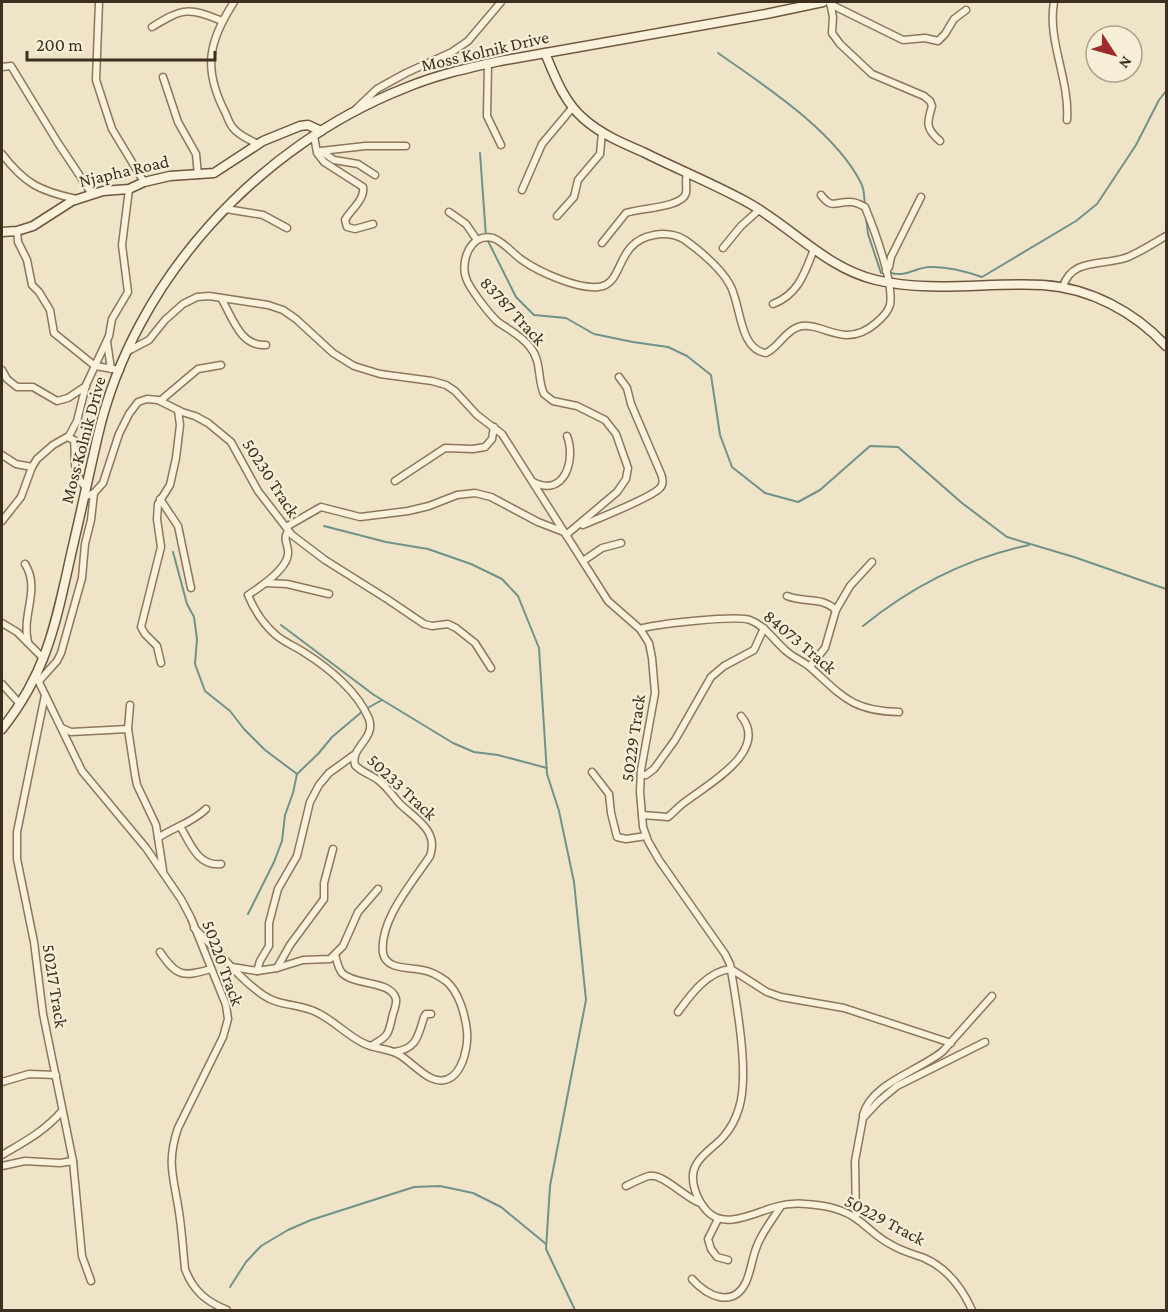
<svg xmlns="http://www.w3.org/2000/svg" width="1168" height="1312" font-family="'Crimson Pro',serif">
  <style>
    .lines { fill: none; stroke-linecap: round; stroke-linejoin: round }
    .stream { stroke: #6f938a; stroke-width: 2 }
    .street-casing { stroke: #8d765c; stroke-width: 9 }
    .secondary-casing { stroke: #6f573f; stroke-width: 11 }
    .street { stroke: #faf1dc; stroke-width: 6 }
    .secondary { stroke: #faf1dc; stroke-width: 8 }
    .labels { text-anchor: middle; stroke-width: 4.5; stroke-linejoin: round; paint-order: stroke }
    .street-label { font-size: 18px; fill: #3d2e20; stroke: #f7eed8 }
  </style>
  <rect width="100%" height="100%" fill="#f0e4c8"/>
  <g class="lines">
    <g class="stream">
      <path d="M718,53C765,86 835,131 861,183C865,190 864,199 865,206"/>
      <path d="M480,153L486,237L516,297L534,315L566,318L594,334L633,342L668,347L687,356L711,375L720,435L732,467L765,493L798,502L820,490L870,446L898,447L962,503L1007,537L1074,557L1166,589"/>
      <path d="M866,218L868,234L881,273"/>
      <path d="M891,273C907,277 914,268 929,267C948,266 965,271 982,277L1076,221L1097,204L1136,145L1159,100L1166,91"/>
      <path d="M324,526L386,542L428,549L471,564L502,579L518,596L539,648L547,774L559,811L574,882L586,1000L550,1186L546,1249L575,1310"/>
      <path d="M173,552L187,604L194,617L197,639L195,664L205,691L230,711L244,729L265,750L297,774"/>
      <path d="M281,625L374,695L453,743L474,752L498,755L547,768"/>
      <path d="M863,626C911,587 968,558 1029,545"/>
      <path d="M248,914L274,862L282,841L285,815L293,793L297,774L318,754L332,737L364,710L382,700"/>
      <path d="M230,1287L246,1262L261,1246L288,1230L311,1220L414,1187L440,1186L473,1193L501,1207L546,1244"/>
    </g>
    <defs>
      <g id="street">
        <path d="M99,2L96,80L112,129L144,182"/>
        <path d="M234,2C208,42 203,69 225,112C228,118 229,124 234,129C240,136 250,140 258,144"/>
        <path d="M830,2L833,17L832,33L840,44L872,74L924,96L930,101L932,106C927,123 925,128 940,141"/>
        <path d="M1054,2C1047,41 1070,80 1067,120"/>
        <path d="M830,4L903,40L925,38L938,41L945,34L954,19L966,10"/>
        <path d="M152,27C183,8 188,7 222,21"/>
        <path d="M488,64L487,116L501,145"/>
        <path d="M2,67L11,66L58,143L92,194"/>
        <path d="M163,77L178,122L196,154L198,175"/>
        <path d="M356,109L377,89L406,73L452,52L468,41L501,2"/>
        <path d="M314,136L317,153L324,162L363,187C365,200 351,209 345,220L347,227L355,229L373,224"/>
        <path d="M321,151L365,146H406"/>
        <path d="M321,151L334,160L358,164L375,175"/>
        <path d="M2,154C25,184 40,191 76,199"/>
        <path d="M522,190L542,144L573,107"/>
        <path d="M226,209L263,215L287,228"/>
        <path d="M449,212L466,224L477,240"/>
        <path d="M557,216L574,197L578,180L600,154L602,133"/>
        <path d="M17,231L18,242L27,260L32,285L39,292L50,310L54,333L95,366L120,370"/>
        <path d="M602,243L626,213C639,208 682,208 686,193C687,186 685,180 687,173"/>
        <path d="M723,248L741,226L760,209"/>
        <path d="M886,271L889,267L891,257L921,197"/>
        <path d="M1063,287C1071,257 1106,266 1128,257C1142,251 1154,243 1166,236"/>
        <path d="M221,298C232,316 240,347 266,345"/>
        <path d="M773,304C799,294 805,272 814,249"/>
        <path d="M107,342L111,369"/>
        <path d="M128,351L149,340L165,320L183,304L197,297L209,296L268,305L283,310L296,319L333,353L354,366L380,374L432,381L446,385L455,391L477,415L502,434L608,601L640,629L649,643L652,658L655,693L641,770L640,792L643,827L648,841L659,860L725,954L730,964C736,1001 750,1074 739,1108C736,1118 731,1128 724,1136C716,1146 702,1153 696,1165C688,1179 697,1200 707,1211C724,1230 754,1213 775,1207C785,1204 796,1203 806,1204C823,1205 844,1209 858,1220C869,1228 878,1238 890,1244C901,1251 913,1254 924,1258C947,1268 962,1288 972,1310"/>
        <path d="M2,370L7,379L17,387H33L57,401L68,398L86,386"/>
        <path d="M160,401L198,369L221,365"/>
        <path d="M69,436L77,421L86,385L109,336L112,319L128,292L122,245L129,189"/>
        <path d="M2,455L16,464L32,467"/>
        <path d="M395,481L445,448L473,449L485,447L492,439L494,427"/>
        <path d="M533,482C565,498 576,459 567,436"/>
        <path d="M84,497L94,493L103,483L119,434L129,414L138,402L147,399L158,400L182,412L195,416L208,423L231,442L258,491L292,535L325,560L387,599L424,624L432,626L448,624L456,628L475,643L491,668"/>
        <path d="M160,499L178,526L191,588"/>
        <path d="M2,521L21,497L32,467L37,459L53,445L67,437L74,440C76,460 71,471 86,488"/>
        <path d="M583,525C599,518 651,498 660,488C664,484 663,479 661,474L631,404L627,388L619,377"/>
        <path d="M286,527L321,507L360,517L408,511L429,506L457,495L475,493L491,497L538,522L564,532"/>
        <path d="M566,535L617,492L626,479L628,468L616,434L605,420L577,406L553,401L544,394C537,379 542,361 530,347C521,335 509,330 498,322C490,315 469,288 466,278C460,261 471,232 493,238C504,242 512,253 522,260C539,272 577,289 598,287C625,285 614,242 654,235C665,233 675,234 685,240C700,251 721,268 730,285C741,304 739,350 766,353C779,347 784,332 798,327C813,322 831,335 847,335C859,335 868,330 876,323C882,318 888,312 890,305C894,282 874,229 865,207C861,205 856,202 851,202C836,201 832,210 821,195"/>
        <path d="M583,561L602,548L621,543"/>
        <path d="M25,564C41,589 21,615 28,642"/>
        <path d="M265,583L287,584L329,594"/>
        <path d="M787,596C805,603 821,596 836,610"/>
        <path d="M2,623L17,632L44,659"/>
        <path d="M640,629C655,624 737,615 750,620C764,625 774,640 785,650C792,657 803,661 811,668C843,697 853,711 899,712"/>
        <path d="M161,663L157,646L145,634L141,627L161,547L157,519L158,504L170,485L176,458L180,425L178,410"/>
        <path d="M810,666L825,648L836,610L850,586L872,562"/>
        <path d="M36,676L82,771L146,848L181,899L191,918L226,1005L228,1019L223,1037L178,1128C166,1163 174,1178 179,1212C182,1231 183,1250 185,1269C193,1291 207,1302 227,1310"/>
        <path d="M39,681L57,661L61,653L82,578L85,544L91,520L94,493"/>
        <path d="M2,684L20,704"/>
        <path d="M45,695L17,832V859L34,942L43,1014L73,1161L82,1256L91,1281"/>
        <path d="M130,705L128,729L135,775L137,785L156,825L163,870"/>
        <path d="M62,728L71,732L128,729"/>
        <path d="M592,772L609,794L611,813L617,837L626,839L646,836"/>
        <path d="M641,775H646L654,769L675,740L711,677L724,666L754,650L764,628"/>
        <path d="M642,815L668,817C674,812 679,806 685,802C708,784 770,751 741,716"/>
        <path d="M180,826C190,843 198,867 221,864"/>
        <path d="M158,838C174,827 192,823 206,809"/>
        <path d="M194,928C217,949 237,977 263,995C280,1007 300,1003 318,1013C334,1021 347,1035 363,1043C374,1049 387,1048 398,1054C410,1061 419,1072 431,1078C459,1091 469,1050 467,1031C465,1014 459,992 446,981C439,976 430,971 422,970C409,967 386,970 383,953C379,920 413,882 430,856C439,831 416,819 400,804C393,796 387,787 378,780C370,774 361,772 355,765C350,747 376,739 369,719C358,692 329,668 305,653C296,647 286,643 277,636C265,626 254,610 248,595C259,588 287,569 288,554C289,545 282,539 288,531"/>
        <path d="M160,952C177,977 183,977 211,969"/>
        <path d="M335,955C337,961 338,968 342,973C355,986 391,980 396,999C397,1005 393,1012 392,1018C388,1037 387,1036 371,1046"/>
        <path d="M232,967L257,971L277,968L303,960L330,959L343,946L358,912L378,889"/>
        <path d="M277,968L290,945L324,899V883L333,849"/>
        <path d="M257,971L260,961L269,946V923L278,889L297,856L310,802L319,785L329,773L354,755"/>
        <path d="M678,1012C691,994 708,971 731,969L767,992L781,997L844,1008L951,1043"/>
        <path d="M394,1052C417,1049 418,1036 424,1017L426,1014H431"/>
        <path d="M2,1082L29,1074L56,1075"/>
        <path d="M863,1115C871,1083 921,1070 943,1051L992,996"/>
        <path d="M2,1155C24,1142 45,1131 62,1111"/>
        <path d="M2,1166L25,1161L60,1163L73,1161"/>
        <path d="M626,1186C633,1183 641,1178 649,1176C663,1173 685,1198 700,1203"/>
        <path d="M856,1218L855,1161L863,1118L879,1101L897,1086L985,1042"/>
        <path d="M718,1219L708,1239L711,1249L717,1257L728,1260"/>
        <path d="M692,1279C707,1296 733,1309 746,1282C751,1271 752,1258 757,1246C762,1232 773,1219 781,1206"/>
      </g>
      <g id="secondary">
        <path d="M545,53C555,77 564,102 584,119C601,134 622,143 643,152C677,169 712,183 745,201C790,225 825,268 876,280C932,293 987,282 1043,285C1090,288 1135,312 1166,346"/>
        <path d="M2,232L17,231L33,226L72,201L103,191L129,189L144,182L170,176L214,173L263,141L300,126L308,125L321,131"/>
        <path d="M2,729C48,671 56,621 72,550C81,512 89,474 98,435C134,280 258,146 405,88C436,75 468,68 500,61L766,14L823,2"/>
      </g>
    </defs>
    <use href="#street" class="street-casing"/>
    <use href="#secondary" class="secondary-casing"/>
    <use href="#street" class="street"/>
    <use href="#secondary" class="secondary"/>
  </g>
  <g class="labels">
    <g class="street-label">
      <text transform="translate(485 51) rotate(-13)" y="6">Moss Kolnik Drive</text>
      <text transform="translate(124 171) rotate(-13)" y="6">Njapha Road</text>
      <text transform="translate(513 311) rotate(47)" y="6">83787 Track</text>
      <text transform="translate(83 440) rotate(-75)" y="6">Moss Kolnik Drive</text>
      <text transform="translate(271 478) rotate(57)" y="6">50230 Track</text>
      <text transform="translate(800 642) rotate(40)" y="6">84073 Track</text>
      <text transform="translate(633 738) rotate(-82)" y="6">50229 Track</text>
      <text transform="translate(402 787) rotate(43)" y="6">50233 Track</text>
      <text transform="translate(223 963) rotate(70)" y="6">50220 Track</text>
      <text transform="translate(55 986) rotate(81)" y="6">50217 Track</text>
      <text transform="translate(885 1220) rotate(28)" y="6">50229 Track</text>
    </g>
  </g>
  <rect width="1168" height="1312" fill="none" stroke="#3d2e20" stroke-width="6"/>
  <g transform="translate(1114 54) rotate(126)"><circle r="28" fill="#f7eed8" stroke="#ada18e" stroke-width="1.5"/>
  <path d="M0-4.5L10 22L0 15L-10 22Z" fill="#9e2a2b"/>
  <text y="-9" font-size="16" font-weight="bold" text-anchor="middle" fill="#3d2e20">N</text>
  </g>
  <path d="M27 51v9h188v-9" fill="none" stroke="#3d2e20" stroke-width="3"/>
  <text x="36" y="51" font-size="18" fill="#3d2e20" stroke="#f7eed8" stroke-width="4.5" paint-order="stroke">200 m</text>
</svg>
